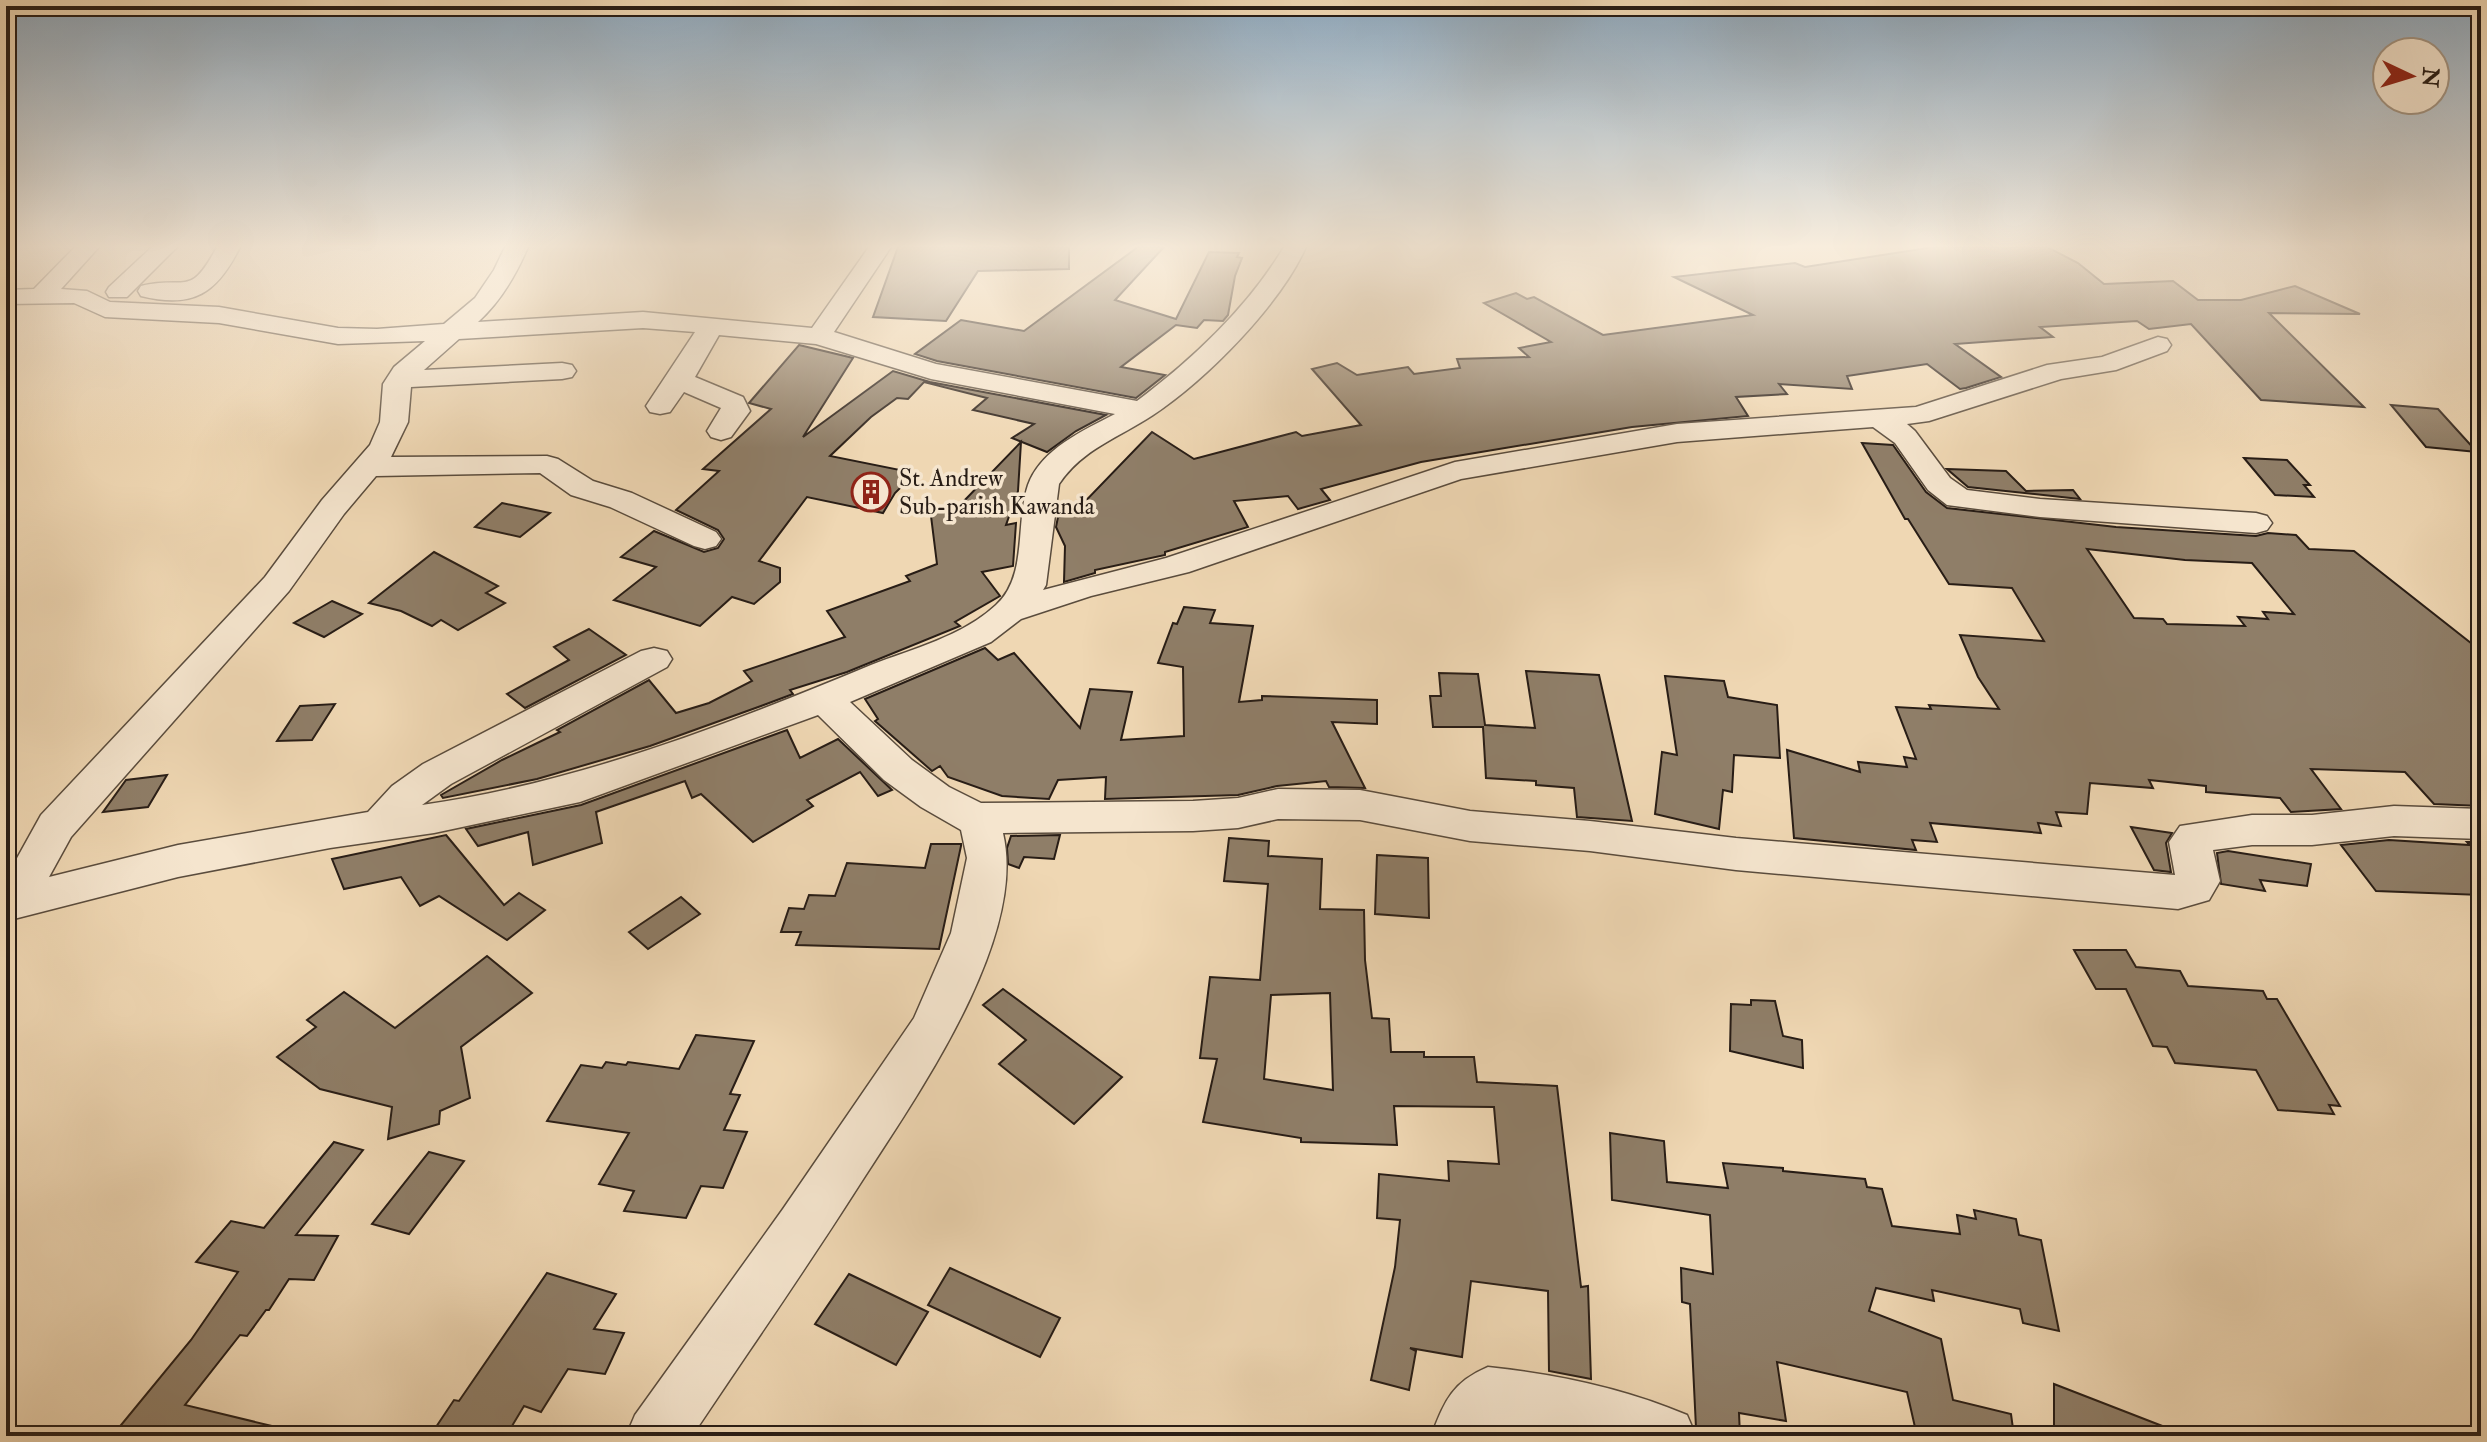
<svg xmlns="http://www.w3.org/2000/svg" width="2487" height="1442" font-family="'IM FELL Double Pica',serif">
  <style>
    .building { fill: #8f7e68; stroke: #281d16; stroke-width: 2; fill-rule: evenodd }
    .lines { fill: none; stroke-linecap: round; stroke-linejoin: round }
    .street-casing { stroke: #5a4c3d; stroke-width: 3 }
    .street { fill: #f5e5ce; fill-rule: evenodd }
    .labels { text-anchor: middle; stroke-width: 7; stroke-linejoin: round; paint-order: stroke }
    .poi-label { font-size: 24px; fill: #281d16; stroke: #f5e5ce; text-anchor: start }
  </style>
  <rect width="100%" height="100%" fill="#efd7b3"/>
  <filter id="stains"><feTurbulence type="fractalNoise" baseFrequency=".0025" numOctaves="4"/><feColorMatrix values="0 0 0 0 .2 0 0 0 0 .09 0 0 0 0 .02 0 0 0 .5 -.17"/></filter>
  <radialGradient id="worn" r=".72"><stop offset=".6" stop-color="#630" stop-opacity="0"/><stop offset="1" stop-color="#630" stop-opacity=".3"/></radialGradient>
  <g class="building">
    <path d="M898,247H1069V269L978,271L946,321L873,317Z"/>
    <path d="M1138,247H1164L1115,300L1176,319L1209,252L1239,253L1237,257L1242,258L1235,276L1228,315L1223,321L1204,320L1197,328L1176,325L1121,367L1165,375L1136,398L937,361L915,354L961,320L1024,331Z"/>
    <path d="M1934,247H2047L2078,263L2104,284L2173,281L2198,300H2241L2295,286L2360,314L2269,313L2364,407L2261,400L2191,324L2149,329L2137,321L2040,327L2053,337L1955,344L2001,377L1966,388L1960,389L1927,364L1847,376L1852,389L1779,384L1787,394L1736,397L1748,416L1632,427L1421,462L1321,489L1330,500L1298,509L1288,496L1234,501L1248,527L1165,552V555L1095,570V573L1064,582L1065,546L1056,527L1058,517L1072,515L1152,432L1194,459L1296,432L1302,436L1361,425L1312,369L1337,363L1357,375L1408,367L1414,374L1460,368L1457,359L1529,357L1519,348L1551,342L1484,303L1516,293L1527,299L1534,297L1603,335L1753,315L1674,277L1795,263L1805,267Z"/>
    <path d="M799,345L853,358L803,437L893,371L930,382L1106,415L1076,431L1047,452L1012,438L1034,424L973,410L987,398L924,382L908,399L897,398L871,417L830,456L915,473L895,493L883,513L807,497L759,561L780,568V582L754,604L732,597L700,626L614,600L656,567L621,557L654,531L704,552L718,548L724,539L718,530L676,510L719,471L703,469L771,409L749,403Z"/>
    <path d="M2391,405L2438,409L2477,452L2426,447Z"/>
    <path d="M1021,442L1018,491L1006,525L1016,523L1013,566L982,572L1000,596L955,622L960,626L847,672L790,690L793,694L761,706L650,746L537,779L443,798L441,795L502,760L560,732L557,730L649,680L676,713L709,703L752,681L744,671L845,637L827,611L910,581L906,576L937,564L930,508L961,504Z"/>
    <path d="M1862,443L1893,445L1926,492L1947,508L2116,527L2256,536L2268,533L2296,535L2309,549L2354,551L2481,651V806L2434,804L2405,772L2311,769L2341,809L2291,812L2280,798L2206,792V786L2149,780L2153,788L2090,783L2087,814L2056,812L2061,826L2038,823L2041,833L1930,823L1937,842L1912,840L1916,850L1794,838L1787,750L1860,772L1858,762L1907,767L1904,757L1916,759L1896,707L1931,709L1929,705L1999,709L1978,677L1960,635L2044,641L2012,588L1949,584L1908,519H1905ZM2087,549L2185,560L2252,563L2294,614L2263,612L2268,619L2238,617L2245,626L2167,624L2163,619L2134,618Z"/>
    <path d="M2244,458L2287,460L2310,485H2304L2314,497L2275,495Z"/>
    <path d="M1947,469L2006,471L2026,491L2073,490L2080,499L1968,487Z"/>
    <path d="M502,503L550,513L520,537L475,527Z"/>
    <path d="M434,552L498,586L486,593L505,603L458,630L441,620L432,626L401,611L369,603Z"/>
    <path d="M332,601L362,614L324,637L294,623Z"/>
    <path d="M1184,607L1215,610L1210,623L1253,626L1239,702L1262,700V696L1377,700V724L1332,722L1365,788L1329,787L1326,781L1277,786L1238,795L1105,799L1106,777L1058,780L1049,799L1002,796L948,777L940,766L932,771L875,721L878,719L865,699L985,648L998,660L1014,653L1080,728L1090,689L1132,692L1121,740L1184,736L1183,667L1158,663L1173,623L1177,624Z"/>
    <path d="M589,629L626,655L525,708L507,694L569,660L554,647Z"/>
    <path d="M1526,671L1599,675L1632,821L1577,817L1574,788L1536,785V781L1486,778L1483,727H1433L1430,696H1441L1439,673L1478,674L1485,725L1535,728Z"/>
    <path d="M1665,676L1724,681L1728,697L1777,705L1780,758L1734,755L1732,792L1723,790L1719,829L1655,814L1662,752L1677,755Z"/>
    <path d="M335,704L312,740L277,741L300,706Z"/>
    <path d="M787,730L800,758L838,739L892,790L878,796L860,772L807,800L813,806L753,842L701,794L692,798L685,781L596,812L602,843L533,865L528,832L478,846L466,829L581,805Z"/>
    <path d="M167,775L148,807L103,812L126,780Z"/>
    <path d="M2131,827L2172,833L2166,843L2171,872L2154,870Z"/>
    <path d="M446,835L504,905L519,893L545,910L507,940L439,896L420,906L401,877L344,889L332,859Z"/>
    <path d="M1060,835L1054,859L1024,857L1019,868L1008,864L1007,848L1011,836Z"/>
    <path d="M1229,838L1269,841L1268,856L1322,859L1320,909L1364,910L1365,960L1372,1018L1389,1019L1391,1052H1424V1057H1474L1477,1082L1557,1086L1581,1287L1588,1286L1591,1379L1549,1371L1548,1291L1471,1281L1462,1357L1410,1348L1416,1351L1409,1390L1371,1380L1395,1267L1400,1220L1377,1218L1379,1174L1449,1181L1448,1161L1499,1164L1494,1107L1394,1106L1397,1145L1301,1142V1138L1203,1122L1217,1059L1200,1058L1210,977L1260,980L1268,884L1224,881ZM1330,993L1333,1090L1264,1079L1271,995Z"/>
    <path d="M2389,840L2470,845L2467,842H2481V895L2376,891L2341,845Z"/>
    <path d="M931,844H961V846L939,949L796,945L801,932H781L789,908L804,909L809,895L835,896L847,863L925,868Z"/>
    <path d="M2228,851L2311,864L2307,886L2260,880L2265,891L2221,884L2217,853Z"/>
    <path d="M1377,855L1428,858L1429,918L1375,914Z"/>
    <path d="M681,897L700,914L648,949L629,932Z"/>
    <path d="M2074,950H2126L2136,967L2180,971L2188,986L2263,991L2267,999H2277L2340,1106L2329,1105L2334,1114L2278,1110L2256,1070L2175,1063L2167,1047L2153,1046L2126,989H2096Z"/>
    <path d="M487,956L532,993L461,1047L470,1098L440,1111L439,1124L388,1139L392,1107L320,1089L277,1057L316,1027L307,1020L344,992L395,1028Z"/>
    <path d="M1003,989L1122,1077L1074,1124L999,1064L1026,1040L983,1005Z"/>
    <path d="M1751,1000L1775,1001L1783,1036L1802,1040L1803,1068L1730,1051L1731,1004L1751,1005Z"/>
    <path d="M696,1035L754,1041L730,1094L740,1095L724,1130L747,1132L723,1188L701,1186L686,1218L624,1211L634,1191L599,1184L629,1133L547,1121L581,1065L602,1068L606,1062L626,1065L628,1062L679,1069Z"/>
    <path d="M1610,1133L1664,1141L1667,1182L1728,1188L1723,1163L1783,1168V1171L1865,1179L1867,1187L1882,1189L1892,1226L1960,1234L1957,1215L1976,1219L1974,1210L2016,1219L2019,1235L2041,1240L2059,1331L2023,1323L2020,1309L1932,1290L1934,1301L1876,1288L1869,1311L1941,1339L1953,1400L2011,1414L2014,1436H1917L1907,1392L1777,1362L1786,1421L1739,1413L1740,1436L1696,1428L1690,1304L1682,1302L1681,1268L1713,1274L1710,1215L1612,1200Z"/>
    <path d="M334,1142L363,1150L296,1235L338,1236L314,1280L289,1279L269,1310H266L247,1336L240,1335L185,1405L272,1426L270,1436H112L191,1340L238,1272L196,1262L231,1221L264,1228Z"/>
    <path d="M429,1152L464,1161L409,1234L372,1224Z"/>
    <path d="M950,1268L1060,1318L1040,1357L928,1305Z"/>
    <path d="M547,1273L616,1294L594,1329L624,1333L605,1374L568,1369L541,1412L524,1406L506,1436H430L454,1400L459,1401Z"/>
    <path d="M849,1274L928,1312L896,1365L815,1324Z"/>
    <path d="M2054,1384L2183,1434V1436H2054Z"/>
  </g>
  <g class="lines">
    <defs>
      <g id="street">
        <path d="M75,247H99L61,289L87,291L110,302L219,307L338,328L377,329L444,324L475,298L494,270L505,247H528C516,275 501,301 478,322L643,312L812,328L869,247H891L834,332L936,364L1137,401C1193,359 1248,307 1284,247H1306C1280,305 1207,379 1153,415C1120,437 1082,449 1059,484L1046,585L1043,590L1166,558L1455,462L1677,424L1916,407L2047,365L2102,357L2158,337L2167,339L2171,345L2167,351L2116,370L2061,379L1929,421L1907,424L1915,431L1950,478L1967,490L2040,499L2256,513L2267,516L2272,523L2267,530L2256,533L2040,517L1947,505L1928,490L1895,443L1873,427L1677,442L1461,479L1189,572L1091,596L1021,619L991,642L850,702L912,760L949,787L981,803L1193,801L1238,798L1278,789L1360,790L1470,811L1590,821L1736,838L2175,875L2169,842L2180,826L2252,815H2312L2394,806L2481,809V839L2394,836L2312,845H2252L2213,850L2220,881L2209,900L2178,909L1736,870L1590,851L1470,841L1360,820L1278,819L1238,828L1193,831L1003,833C1028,939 916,1097 860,1184C806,1269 748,1352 692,1436H626L635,1415L783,1209L914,1018L951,933L967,858L961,830L921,807L884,780L818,715L580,802L434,833L330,848L178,877L6,921V878L41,815L265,577L322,500L370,445L380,422L383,384L394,367L425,341L338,344L219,323L105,317L74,303L6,304V290L34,289ZM643,328L695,332L646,406L650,412L660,414L670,412L684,392L721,408L707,431L711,437L721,440L731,437L750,411L743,397L695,377L719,335L816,344L931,379L1115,414C1084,430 1041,449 1028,485C1015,523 1028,576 996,605C963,636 912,649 871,665C727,725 577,783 422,805L451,784L667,667L672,659L667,651L654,648L641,651L423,764L392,786L368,812L178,845L49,877L71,837L289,591L344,514L376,476L540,473L571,495L610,507L694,546L705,549L716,546L721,539L716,532L632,493L593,481L558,459L547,456L391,457L408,422L411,387L562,379L572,377L576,371L572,365L562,363L424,370L459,339Z"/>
        <path d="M152,247H177L127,297H109L106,292L109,287Z"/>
        <path d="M217,247H240C217,293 194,309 141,296L138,291L141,286C187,275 189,299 217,247Z"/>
        <path d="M1488,1367C1556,1374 1624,1388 1687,1415L1696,1436H1562L1498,1428L1493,1436H1431C1445,1401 1451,1383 1488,1367Z"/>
      </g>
    </defs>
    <use href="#street" class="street-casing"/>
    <use href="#street" class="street"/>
  </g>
  <linearGradient id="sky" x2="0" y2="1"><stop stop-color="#8fa9be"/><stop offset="0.55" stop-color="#f8eddd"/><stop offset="1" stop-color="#f8eddd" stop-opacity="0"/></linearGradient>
  <rect width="2487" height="448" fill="url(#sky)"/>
  <defs>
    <symbol id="building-ring" viewBox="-11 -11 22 22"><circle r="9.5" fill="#f5e5ce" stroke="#8f2418" stroke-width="1.5"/><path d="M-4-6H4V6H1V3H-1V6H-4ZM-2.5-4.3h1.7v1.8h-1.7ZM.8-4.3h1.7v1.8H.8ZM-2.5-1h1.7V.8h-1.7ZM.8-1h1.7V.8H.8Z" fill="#8f2418"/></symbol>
  </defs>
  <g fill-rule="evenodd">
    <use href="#building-ring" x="849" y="470" width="44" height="44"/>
  </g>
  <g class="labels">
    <g class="poi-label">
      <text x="899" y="486">St. Andrew<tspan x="899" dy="28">Sub-parish Kawanda</tspan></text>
    </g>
  </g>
  <rect width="2487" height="1442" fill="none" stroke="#efd7b3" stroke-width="32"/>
  <rect x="8" y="8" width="2471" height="1426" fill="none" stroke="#281d16" stroke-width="4"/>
  <rect x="16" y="16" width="2455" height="1410" fill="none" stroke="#281d16" stroke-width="2"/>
  <g transform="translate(2411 76) rotate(94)"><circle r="38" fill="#f5e5ce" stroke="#a39584" stroke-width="2"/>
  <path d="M0-6L14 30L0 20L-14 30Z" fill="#8f2418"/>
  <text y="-12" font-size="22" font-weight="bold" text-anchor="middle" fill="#281d16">N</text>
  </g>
  <rect width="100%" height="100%" filter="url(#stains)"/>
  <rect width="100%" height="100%" fill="url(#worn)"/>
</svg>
